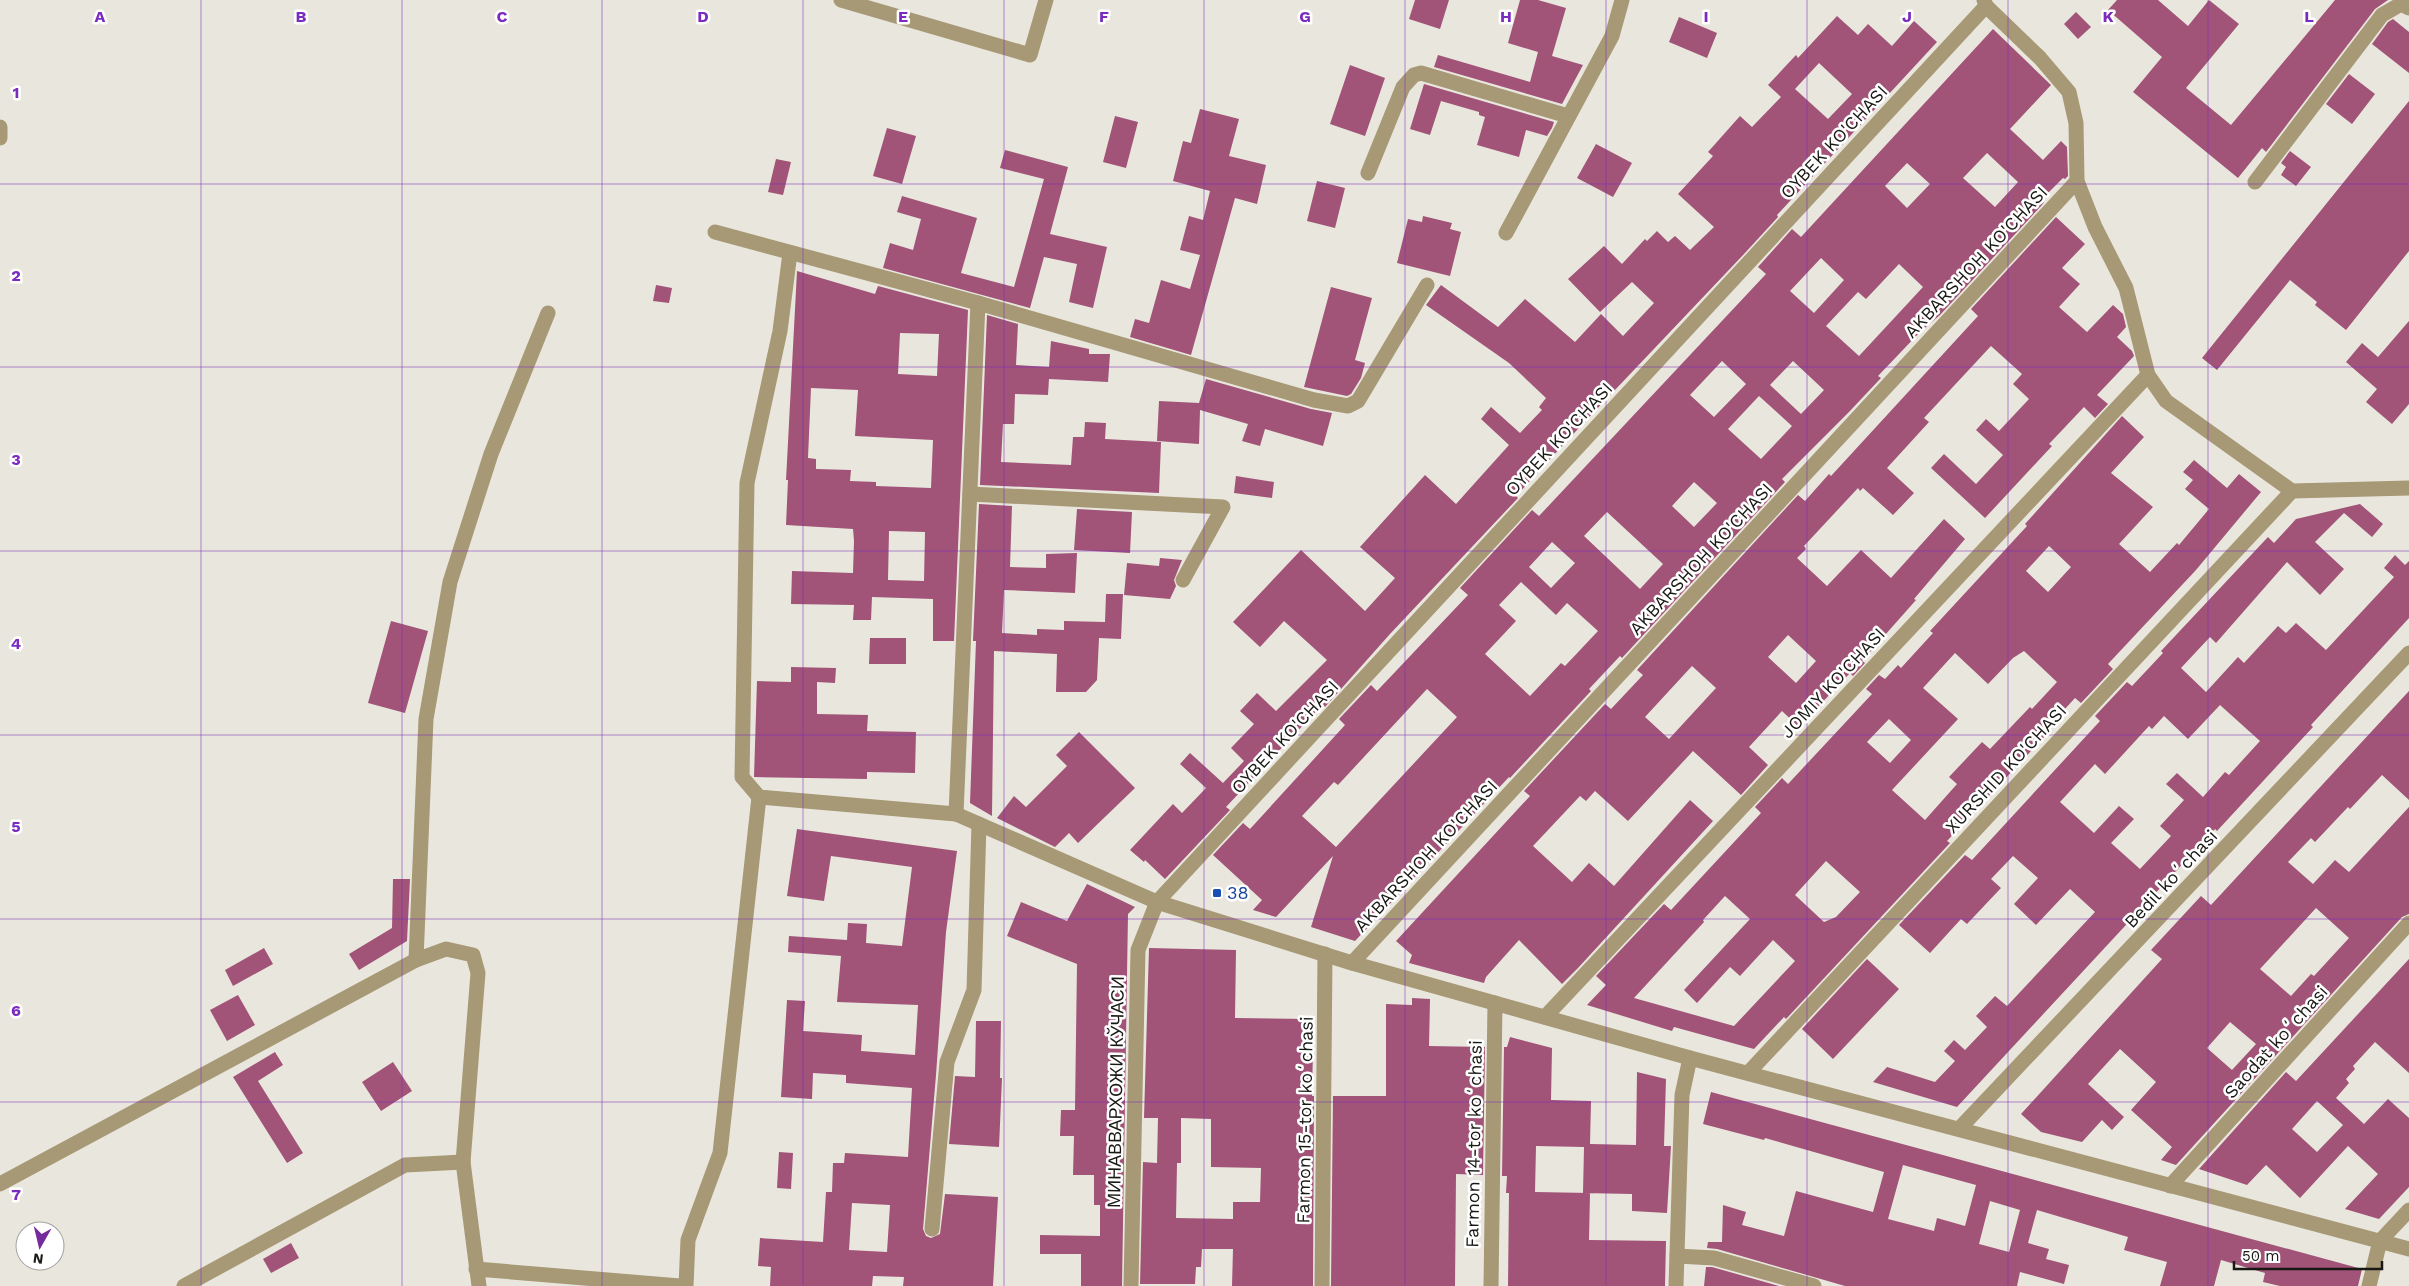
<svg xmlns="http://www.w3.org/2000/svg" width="2409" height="1286" font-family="'Work Sans',sans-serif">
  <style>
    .building { fill: #a15378; fill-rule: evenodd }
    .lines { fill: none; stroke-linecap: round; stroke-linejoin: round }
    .minor { stroke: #a79876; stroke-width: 15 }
    .grid { fill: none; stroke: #7b2cbf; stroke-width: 1; stroke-opacity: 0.55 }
    .transit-dot { fill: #1a4fb4; stroke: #fff; stroke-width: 2 }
    .labels { text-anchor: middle; stroke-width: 5; stroke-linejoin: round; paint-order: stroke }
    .street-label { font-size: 18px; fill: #181814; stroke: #fff }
    .transit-label { font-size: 18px; fill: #164399; stroke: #fff; text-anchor: start }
    .grid-label { font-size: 16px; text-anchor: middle; font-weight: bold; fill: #7b2cbf; stroke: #fff; stroke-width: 5; stroke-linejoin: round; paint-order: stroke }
  </style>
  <rect width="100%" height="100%" fill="#e9e7dd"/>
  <g class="building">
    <path d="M1415,0H1449L1440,29L1409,19Z"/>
    <path d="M1520,0H1538L1566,8L1552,56L1583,65L1562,104L1434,67L1438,55L1530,82L1538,52L1508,43Z"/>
    <path d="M2117,0H2158L2188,26L2209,0L2239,24L2186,88L2231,125L2335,0H2388L2375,9L2266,152L2262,148L2238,178L2133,92L2162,57L2108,10Z"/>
    <path d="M2076,12L2091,27L2078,39L2064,24Z"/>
    <path d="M1837,16L1858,35L1868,24L1892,46L1914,21L1937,42L1777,215L1778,217L1744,254L1577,430L1516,496L1518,498L1390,634L1325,707L1323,704L1226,807L1230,810L1165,879L1145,860L1144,862L1130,850L1173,804L1182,813L1206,788L1180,764L1190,753L1223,783L1244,761L1231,748L1254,724L1240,711L1257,693L1276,711L1327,660L1284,621L1260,647L1233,622L1301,550L1365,611L1395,578L1360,547L1425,475L1456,504L1509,445L1481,419L1491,407L1520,433L1542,410L1539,407L1546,398L1509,363L1426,305L1441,285L1498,327L1525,299L1575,342L1601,314L1623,336L1654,303L1632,282L1600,312L1568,279L1604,246L1622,264L1645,239L1647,241L1657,231L1668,242L1675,236L1690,250L1714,227L1678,194L1713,156L1708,152L1740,116L1752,127L1781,97L1768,85L1796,55L1798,58ZM1819,63L1852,94L1828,119L1795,89Z"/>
    <path d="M1679,17L1717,33L1707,58L1669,42Z"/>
    <path d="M2393,19L2409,32V73L2372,44L2388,22Z"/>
    <path d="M1993,29L2051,85L2010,129L2043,160L2061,141L2067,147L2068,176L2065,179L2063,178L2041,200L2044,202L2042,205L1940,315L1920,332L1878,376L1881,378L1849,412L1782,479L1785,482L1622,658L1620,656L1589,689L1591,691L1510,778L1509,777L1355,941L1311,927L1333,856L1276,917L1253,910L1262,900L1213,855L1243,823L1250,829L1345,725L1339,719L1371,685L1377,691L1468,595L1460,588L1532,510L1539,516L1766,274L1758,267L1792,229L1801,237ZM1987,153L2018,182L1995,207L1963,178ZM1907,163L1930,184L1907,208L1885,186ZM1821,258L1844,280L1814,313L1790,291ZM1899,264L1923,287L1859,356L1826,326L1858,292L1866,299ZM1722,361L1746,384L1714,417L1690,395ZM1793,361L1824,390L1801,414L1770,385ZM1759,396L1792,426L1761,459L1728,429ZM1694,482L1717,503L1694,527L1672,506ZM1607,512L1663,564L1640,589L1584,536ZM1552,542L1575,563L1551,588L1529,567ZM1521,582L1556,615L1567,603L1598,631L1565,666L1561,663L1530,696L1485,654L1516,621L1499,605ZM1427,689L1457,717L1336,847L1302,816L1334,782L1338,785Z"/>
    <path d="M1350,65L1385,78L1365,136L1330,124Z"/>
    <path d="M2349,74L2375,94L2352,124L2326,104Z"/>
    <path d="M1424,84L1554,122L1552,128L1547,136L1526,130L1519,157L1477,145L1485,117L1479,115V112L1441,101L1430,135L1410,129Z"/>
    <path d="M2409,101V251L2346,330L2315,305L2317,302L2290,280L2217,370L2202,358Z"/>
    <path d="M1200,109L1239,119L1229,156L1266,165L1257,204L1235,198L1191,355L1130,337L1135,319L1149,323L1161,280L1190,289L1200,255L1180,250L1189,216L1203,220L1210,191L1173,181L1183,141L1191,143Z"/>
    <path d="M1115,116L1138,122L1126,168L1103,162Z"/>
    <path d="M887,128L916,136L902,184L873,176Z"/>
    <path d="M1596,144L1632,163L1613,197L1577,178Z"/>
    <path d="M1005,150L1068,167L1050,234L1107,247L1093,308L1069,302L1077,264L1044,257L1030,308L883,268L890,243L913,250L921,219L897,212L902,196L977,218L961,273L1014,287L1044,179L1000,168Z"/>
    <path d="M2290,151L2311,167L2296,186L2281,175L2286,167L2281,163Z"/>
    <path d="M776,159L791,162L783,195L768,192Z"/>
    <path d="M1317,181L1345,188L1335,228L1307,221Z"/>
    <path d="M1423,216L1452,223L1450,229L1461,232L1450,276L1397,263L1408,219L1422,222Z"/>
    <path d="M2056,217L2085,244L2062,268L2080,284L2059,307L2087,332L2113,305L2123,314L2126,327L2117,337L2132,351L2134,356L2097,395L2108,404L2095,418L2084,407L2049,444L2052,446L1985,518L1931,468L1944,454L1976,484L2003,455L1976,430L1986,419L1999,431L2029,399L2013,384L2022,374L1991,346L1924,418L1929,422L1887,468L1914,493L1893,515L1863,488L1860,491L1858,488L1804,546L1806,549L1797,558L1827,586L1861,550L1891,578L1944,519L1965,539L1914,599L1916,600L1862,661L1865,663L1853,676L1850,673L1799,727L1782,711L1749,747L1768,765L1741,795L1693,751L1628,821L1595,791L1586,801L1580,796L1533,846L1572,882L1589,863L1614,886L1690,800L1713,821L1578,968L1562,984L1519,940L1486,977L1484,983L1409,963L1412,955L1396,941L1530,796L1524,791L1605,704L1611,709L1643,675L1637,670L1798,495L1805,501L1829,474L1831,476L1978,316L1971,309ZM1788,635L1816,661L1796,683L1768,657ZM1692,666L1716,688L1669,739L1645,717Z"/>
    <path d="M797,271L875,294L878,286L968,310L954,641H933V599L872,597L871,620H853L854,605L791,604L792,571L853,573L854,541L853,529L786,525L788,480H786ZM900,333L939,334L937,376L898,374ZM811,388L858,390L855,436L933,440L931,488L876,486V482L850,481L851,470L816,469V459L808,458ZM889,531L925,532L924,581L888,580Z"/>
    <path d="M656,285L672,288L669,303L653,301Z"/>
    <path d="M1331,287L1372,298L1355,360L1365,363L1361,378L1351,394L1347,396L1304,387Z"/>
    <path d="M987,315L1018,324L1016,365L1049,367L1051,341L1089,349V354H1110L1108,382L1049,379L1048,395L1015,394L1014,424H1003L1001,462L1071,465L1073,437H1084L1085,422L1106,423L1105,439L1161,442L1159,493L980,485Z"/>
    <path d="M2409,321V404L2392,424L2366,402L2377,389L2346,362L2362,343L2378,357Z"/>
    <path d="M1206,379L1311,409L1332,413L1323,446L1265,429L1260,446L1242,441L1248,424L1200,410L1199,444L1157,441L1159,401L1199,403Z"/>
    <path d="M2122,416L2144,437L2111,473L2153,507L2119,544L2150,572L2177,543L2179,545L2209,509L2185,489L2193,480L2183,472L2194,460L2227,488L2239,474L2261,492L2196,570L2108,664L2113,669L2081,703L2075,698L2043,733L2045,736L1947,841L1950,843L1786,1019L1784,1017L1754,1049L1674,1027L1672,1031L1587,1005L1606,985L1596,976L1664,904L1671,910L1761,813L1755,807L1782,778L1788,784L1872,694L1866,689L1879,675L1885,679L1898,665L1901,668L1933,633L1930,631L2027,526L2025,524ZM2049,546L2071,567L2048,592L2026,571ZM2024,651L2057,682L2032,709L2030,707L1990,749L1982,742L1949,777L1957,784L1925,820L1892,790L1958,719L1923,688L1955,653L1988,684L2013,658ZM1889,719L1911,740L1890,763L1867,742ZM1826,861L1860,892L1836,917L1824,922L1795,895ZM1725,896L1750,919L1684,990L1697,1003L1730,967L1740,976L1773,940L1795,961L1734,1026L1634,998L1704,922L1703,920Z"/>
    <path d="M1236,476L1274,482L1272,498L1234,493Z"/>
    <path d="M979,504L1012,506L1010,567L1046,568V554L1077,553L1075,593L1004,590L1002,633L1037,635V629L1064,630V621L1105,622L1106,594H1123L1121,639L1099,638L1097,680L1086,692H1056L1057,654L994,651L992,816L970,803L976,641H973Z"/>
    <path d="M2360,504L2383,524L2372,537L2344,513L2315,542L2344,569L2320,595L2287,562L2216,643L2210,637L2181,668L2206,692L2238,657L2244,663L2278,626L2286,633L2296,623L2326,650L2394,577L2384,568L2395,555L2405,565L2409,561V618L2311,725L2313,727L2217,831L2215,829L1957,1107L1873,1082L1887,1067L1935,1082L1955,1061L1944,1051L1954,1040L1965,1050L1987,1027L1976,1016L1995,996L2007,1006L2095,912L2070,889L2036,925L2014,904L2038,878L2013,856L1991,879L2001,888L1967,924L1961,919L1930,953L1899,925L1965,855L1972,860L2100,721L2095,716L2127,682L2132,686L2163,653L2161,651L2268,537L2274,543L2296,519ZM2220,705L2260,741L2229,775L2225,772L2203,797L2177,773L2166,784L2184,800L2160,826L2171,836L2140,869L2111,843L2134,819L2119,806L2094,833L2060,802L2095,764L2105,774L2149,726L2152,729L2164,716L2188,739Z"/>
    <path d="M1077,509L1132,512L1130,553L1074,550Z"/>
    <path d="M1160,558L1182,560L1174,580L1176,586L1170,599L1124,595L1127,563L1159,566Z"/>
    <path d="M391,621L428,631L405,713L368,703Z"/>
    <path d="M870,638H906V664H869Z"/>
    <path d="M791,667L836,668L835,683L817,682V714L868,715L867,731L916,732L915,773L867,772V779L754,777L757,681L791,682Z"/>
    <path d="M2409,691V800L2382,775L2350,809L2348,807L2315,842L2311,838L2288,862L2313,884L2335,860L2349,872L2409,807V914L2402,917L2176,1165L2161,1160L2172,1147L2131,1110L2156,1082L2120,1049L2088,1084L2124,1117L2112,1130L2102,1120L2082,1142L2041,1132L2021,1114L2162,959L2151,950L2201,896L2211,905ZM2316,908L2349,938L2314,976L2311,974L2291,996L2260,969ZM2230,1022L2256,1044L2232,1070L2207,1048Z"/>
    <path d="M1079,732L1135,788L1078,843L1069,833L1055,847L997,818L1014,796L1026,807L1067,766L1056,755Z"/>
    <path d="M797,829L957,851L946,932L936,1075L923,1229L926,1236L931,1238L940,1234L945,1194L998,1197L993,1286H903L904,1277L873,1276L872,1286H770L771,1267L758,1266L760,1238L823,1242L826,1192H832L833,1163H844L845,1153L908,1157L912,1088L846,1083V1075L813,1073L812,1099L781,1097L787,1000L805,1001L803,1031L862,1035L861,1051L915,1055L918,1005L837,1002L841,956L788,952L789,936L847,940L848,923L867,924L866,943L902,946L912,867L831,856L824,901L787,896ZM852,1203L890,1205L887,1252L849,1250Z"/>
    <path d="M393,879H410L407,941L359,970L349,954L392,928Z"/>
    <path d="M1087,884L1135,907L1128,914L1122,1286H1081V1254H1040V1235L1100,1236V1205H1094V1175H1073L1074,1136H1060L1061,1110H1075L1077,964L1007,936L1021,902L1067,921Z"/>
    <path d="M264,948L273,964L233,986L225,970Z"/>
    <path d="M1149,948L1236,950L1235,1018L1309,1019L1308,1047H1313L1312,1096H1314L1313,1286H1232L1233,1249H1202L1201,1267H1196L1195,1284H1140L1143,1162L1157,1163L1158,1118H1144ZM1181,1118L1211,1119V1167L1261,1168L1260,1202H1233V1219L1176,1218L1177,1163H1181Z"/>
    <path d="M1867,959L1899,989L1833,1059L1802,1029Z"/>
    <path d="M2409,959V1073L2375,1042L2353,1066L2355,1069L2346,1079L2349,1083L2336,1098L2364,1124L2388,1099L2409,1118V1187L2379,1219L2345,1209L2378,1174L2348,1146L2300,1198L2266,1165L2247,1185L2199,1169L2286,1072L2296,1081ZM2317,1101L2343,1125L2317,1152L2292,1129Z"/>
    <path d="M238,995L255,1025L227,1041L210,1010Z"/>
    <path d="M1412,998L1430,999L1429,1046L1485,1047L1483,1175L1456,1174L1455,1286H1331L1333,1096H1386V1004L1412,1005Z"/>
    <path d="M976,1021H1001L1000,1078H1002L999,1147L949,1144L955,1076L975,1077Z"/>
    <path d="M1510,1037L1552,1048L1551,1100L1591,1101L1590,1144L1636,1145L1637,1072L1666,1079L1664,1146H1671L1667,1213L1632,1211V1194L1583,1193L1584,1147L1536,1146L1535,1192L1590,1193L1589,1240L1666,1241L1665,1286H1508L1509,1193H1506L1507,1176H1502L1504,1047H1507Z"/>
    <path d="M275,1052L283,1065L258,1081L303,1153L287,1163L233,1077Z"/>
    <path d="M393,1062L412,1091L381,1111L362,1082Z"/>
    <path d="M1711,1092L2362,1269L2358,1286H2280L2263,1282L2265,1273L2221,1260L2214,1286H2160L2167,1262L2124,1250L2128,1237L2037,1210L2028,1243L2049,1249L2046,1259L2069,1265L2064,1284L2020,1272L2017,1286H1845L1717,1249L1707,1248L1708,1242H1722L1723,1205L1746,1212L1742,1225L1784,1236L1796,1191L1873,1212L1884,1172L1765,1138L1764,1140L1703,1124ZM1903,1165L1976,1185L1965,1226L1937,1218L1934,1231L1888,1219ZM1990,1201L2020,1210L2009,1252L1979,1244Z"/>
    <path d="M779,1152L793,1153L791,1189L777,1188Z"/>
    <path d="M291,1243L299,1258L271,1273L263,1259Z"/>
    <path d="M1706,1267H1712L1779,1286H1704Z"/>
  </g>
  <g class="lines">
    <g class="minor">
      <path d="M841,0L1030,55L1046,0"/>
      <path d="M1986,6L2040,58L2069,92L2076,123L2077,181L2095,227L2126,288L2148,375L2166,401L2292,491L2409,488"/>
      <path d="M0,127V138"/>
      <path d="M1368,173L1403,87L1414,75L1421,73L1568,116"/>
      <path d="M2255,182L2382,15L2401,4L2409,8"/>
      <path d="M715,232L978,303L956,814L1157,902L1352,963L1690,1058L2409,1249"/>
      <path d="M1506,233L1612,36L1622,0"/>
      <path d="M790,253L780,331L747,483L742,777L759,797L956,814"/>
      <path d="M978,303L1314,400L1348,406L1358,401L1427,285"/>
      <path d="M970,494L1223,507L1183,580"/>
      <path d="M416,960L426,719L450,582L491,454L548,313"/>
      <path d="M1352,963L2077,181"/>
      <path d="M1545,1017L2148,375"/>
      <path d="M1748,1073L2292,491"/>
      <path d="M1959,1129L2409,653"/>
      <path d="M0,1184L416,960L446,949L473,955L478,973L463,1162"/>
      <path d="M2170,1186L2409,923"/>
      <path d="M932,1229L947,1062L974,990L979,824"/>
      <path d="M1677,1256L1714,1258L1814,1286"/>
      <path d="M476,1269L680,1286"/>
      <path d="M184,1286L405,1165L463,1162L479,1286"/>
      <path d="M686,1286L688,1240L720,1153L759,797"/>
      <path d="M1131,1286L1138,950L1157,902L1986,6L1984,0"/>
      <path d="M1322,1286L1325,954"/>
      <path d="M1491,1286L1495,1003"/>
      <path d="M1676,1286L1682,1095L1690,1058"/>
      <path d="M2369,1286L2380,1241L2409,1210"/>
    </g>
  </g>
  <path class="grid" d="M201,0V1286M402,0V1286M602,0V1286M803,0V1286M1004,0V1286M1204,0V1286M1405,0V1286M1606,0V1286M1807,0V1286M2008,0V1286M2208,0V1286M0,184H2409M0,367H2409M0,551H2409M0,735H2409M0,919H2409M0,1102H2409"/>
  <rect class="transit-dot" x="1212" y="888" width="10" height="10" rx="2.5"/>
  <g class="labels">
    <g class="street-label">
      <text transform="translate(1834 142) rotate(-47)" y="6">OYBEK KO'CHASI</text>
      <text transform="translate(1976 262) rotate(-47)" y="6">AKBARSHOH KO'CHASI</text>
      <text transform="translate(1559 439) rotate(-47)" y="6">OYBEK KO'CHASI</text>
      <text transform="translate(1701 559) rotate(-47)" y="6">AKBARSHOH KO'CHASI</text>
      <text transform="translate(1833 683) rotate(-47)" y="6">JOMIY KO'CHASI</text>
      <text transform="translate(1285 737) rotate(-47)" y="6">OYBEK KO'CHASI</text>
      <text transform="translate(2006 769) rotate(-47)" y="6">XURSHID KO'CHASI</text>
      <text transform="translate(1426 856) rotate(-47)" y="6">AKBARSHOH KO'CHASI</text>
      <text transform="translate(2171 879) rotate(-47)" y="6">Bedil koʻchasi</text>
      <text transform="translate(2276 1042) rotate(-48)" y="6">Saodat koʻchasi</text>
      <text transform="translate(1116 1092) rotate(-89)" y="6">МИНАВВАРХОЖИ КЎЧАСИ</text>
      <text transform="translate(1305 1120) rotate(-89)" y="6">Farmon 15-tor koʻchasi</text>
      <text transform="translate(1474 1144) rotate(-89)" y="6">Farmon 14-tor koʻchasi</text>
    </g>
    <g class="transit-label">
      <text x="1227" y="899">38</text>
    </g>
  </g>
  <g class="grid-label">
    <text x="100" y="22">A</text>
    <text x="301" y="22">B</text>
    <text x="502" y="22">C</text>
    <text x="703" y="22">D</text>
    <text x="903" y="22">E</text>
    <text x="1104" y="22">F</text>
    <text x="1305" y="22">G</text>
    <text x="1506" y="22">H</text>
    <text x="1706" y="22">I</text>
    <text x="1907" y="22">J</text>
    <text x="2108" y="22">K</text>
    <text x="2309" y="22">L</text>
    <text x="16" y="98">1</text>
    <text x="16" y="281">2</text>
    <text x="16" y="465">3</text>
    <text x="16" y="649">4</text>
    <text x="16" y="832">5</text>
    <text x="16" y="1016">6</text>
    <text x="16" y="1200">7</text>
  </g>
  <g transform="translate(40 1246) rotate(188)"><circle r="24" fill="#ffffff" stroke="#a3a3a1"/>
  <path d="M0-4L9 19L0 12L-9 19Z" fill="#752b9d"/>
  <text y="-8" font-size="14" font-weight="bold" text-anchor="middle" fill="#181814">N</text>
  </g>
  <path d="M2234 1261v8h148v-8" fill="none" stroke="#181814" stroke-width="2.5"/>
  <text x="2242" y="1261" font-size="15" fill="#181814" stroke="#ffffff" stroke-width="4" paint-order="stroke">50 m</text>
</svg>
